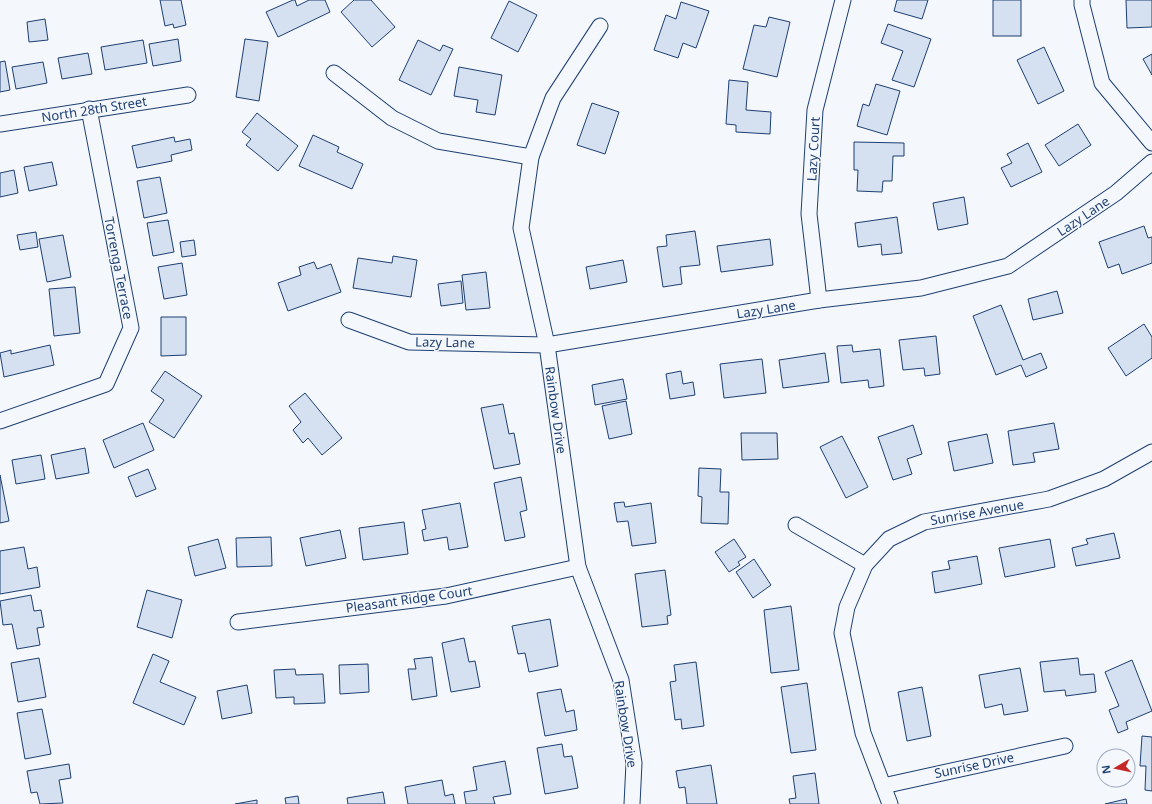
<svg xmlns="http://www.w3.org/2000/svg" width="1152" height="804" font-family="'Noto Sans',sans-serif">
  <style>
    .building { fill: #d5e0f0; stroke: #1d3f73 }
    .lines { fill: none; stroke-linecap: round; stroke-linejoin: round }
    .street-casing { stroke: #1d3f73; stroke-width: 17 }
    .street { stroke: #f4f7fb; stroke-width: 15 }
    .labels { text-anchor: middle; stroke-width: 3; stroke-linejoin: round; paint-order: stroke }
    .street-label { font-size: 13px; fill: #1d3f73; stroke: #f4f7fb }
  </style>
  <rect width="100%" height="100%" fill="#f4f7fb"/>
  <g class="building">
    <path d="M160,0H181L186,25L174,28L173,24L165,26Z"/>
    <path d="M293,0H295L297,6L309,0H325L330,12L278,37L266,12Z"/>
    <path d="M354,0H371L395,27L372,47L341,12Z"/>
    <path d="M897,0H928L922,19L894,11Z"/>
    <rect x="993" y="0" width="28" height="36"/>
    <path d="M1126,0H1152V27L1127,28Z"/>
    <path d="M509,1L537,15L518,52L491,38Z"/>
    <path d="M681,2L709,11L696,48L683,43L678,58L654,50L666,15L676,19Z"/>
    <path d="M769,17L790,22L777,77L743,69L754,25L766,27Z"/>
    <path d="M45,19L48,40L29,42L27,22Z"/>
    <path d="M888,24L931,39L914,87L892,80L903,51L881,43Z"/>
    <path d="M178,39L181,61L153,66L149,44Z"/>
    <path d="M245,39L268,42L259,101L236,97Z"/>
    <path d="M143,40L147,63L105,70L101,47Z"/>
    <path d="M418,40L440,51L443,45L453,49L431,95L399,80Z"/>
    <path d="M1044,47L1064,91L1038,104L1017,60Z"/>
    <path d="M88,53L92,74L62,79L58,58Z"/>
    <path d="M1152,54V75L1143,59Z"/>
    <path d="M5,61L10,90L0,92V62Z"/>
    <path d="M43,62L47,83L16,89L12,67Z"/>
    <path d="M459,67L502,75L495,115L476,112L478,100L454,96Z"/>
    <path d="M729,80L748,82L746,110L771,112L770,134L736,132V125L726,124Z"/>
    <path d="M876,84L900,91L887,135L857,126L863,104L869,106Z"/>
    <path d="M592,103L619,112L605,154L577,145Z"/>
    <path d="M257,113L298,146L278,171L246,145L251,139L242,132Z"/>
    <path d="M1078,124L1091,145L1059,166L1045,145Z"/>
    <path d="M313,135L339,147L337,152L363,164L352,189L299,166Z"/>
    <path d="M174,137L175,142L190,139L192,150L171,155L172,161L137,168L132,146Z"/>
    <path d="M854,142L904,143V156H893L892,181H883L882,192L857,191L858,170H854Z"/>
    <path d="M1028,143L1042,172L1011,187L1001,168L1012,163L1007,154Z"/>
    <path d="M52,162L57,185L29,191L24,167Z"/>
    <path d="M14,170L18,193L0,197V173Z"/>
    <path d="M160,177L167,213L144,218L137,181Z"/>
    <path d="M964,197L968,224L938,230L933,203Z"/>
    <path d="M897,217L902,253L882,255L881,244L858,247L855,223Z"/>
    <path d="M168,220L174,252L153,256L147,223Z"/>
    <path d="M1144,226L1148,238L1152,237V263L1122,274L1119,264L1108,268L1099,242Z"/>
    <path d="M695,231L700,265L680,267L682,284L663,287L657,247L667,246L666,235Z"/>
    <path d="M36,232L38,247L20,250L17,235Z"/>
    <path d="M63,235L71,277L47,282L39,239Z"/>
    <path d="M770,239L773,265L721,272L717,246Z"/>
    <path d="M194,240L196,255L182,257L180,242Z"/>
    <path d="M393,256L417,260L411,297L353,288L358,258L392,263Z"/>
    <path d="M623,260L627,282L590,289L586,267Z"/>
    <path d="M314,262L317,269L331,264L341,292L288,311L278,283L301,275L299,267Z"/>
    <path d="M182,263L187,295L164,299L158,267Z"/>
    <path d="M486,272L490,308L466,310L462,275Z"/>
    <path d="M461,281L463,303L441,306L438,284Z"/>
    <path d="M75,287L80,333L54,336L49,289Z"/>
    <path d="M1057,291L1063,313L1033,320L1028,299Z"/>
    <path d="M1001,305L1023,360L1041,353L1047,368L1026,377L1021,365L996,375L973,316Z"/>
    <path d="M161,317H186V355L161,356Z"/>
    <path d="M1144,324L1152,337V358L1126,376L1108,348Z"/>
    <path d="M936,336L940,374L925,376L924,368L903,370L899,340Z"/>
    <path d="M50,345L54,365L4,377L0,353L11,350V354Z"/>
    <path d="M852,345L853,352L880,349L884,386L869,388L868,380L841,383L837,346Z"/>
    <path d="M825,353L829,382L783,388L779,360Z"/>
    <path d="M762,359L766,393L724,398L720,364Z"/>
    <path d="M165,371L202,396L174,438L149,422L164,400L151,391Z"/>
    <path d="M681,371L683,384L693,382L695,395L670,399L666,374Z"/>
    <path d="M623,379L627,399L595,405L592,385Z"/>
    <path d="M305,393L342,438L322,455L308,438L303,443L293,430L301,422L289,406Z"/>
    <path d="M626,401L632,434L609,439L602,406Z"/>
    <path d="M503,404L509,434L514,433L520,464L494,469L481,408Z"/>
    <path d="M143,423L154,450L114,468L103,440Z"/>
    <path d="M1054,423L1059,449L1033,453L1035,462L1013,465L1008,431Z"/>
    <path d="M913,425L922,454L907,459L912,474L893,480L878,437Z"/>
    <path d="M741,433H777L778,459L742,460Z"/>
    <path d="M987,434L993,463L954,471L948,442Z"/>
    <path d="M842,436L868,487L846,498L820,447Z"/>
    <path d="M85,448L89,473L56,479L51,455Z"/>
    <path d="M41,455L45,479L16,484L12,460Z"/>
    <path d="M699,468L721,469L720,492H729L728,524L701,523L702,497L698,496Z"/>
    <path d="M148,469L156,489L136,497L128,477Z"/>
    <path d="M0,475L9,521L0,523Z"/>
    <path d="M521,477L527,510L520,512L525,537L505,541L494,483Z"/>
    <path d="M624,502L625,507L651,503L656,543L632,546L628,521L617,522L614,503Z"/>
    <path d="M460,503L468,547L449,550L447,537L424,541L422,530L426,529L422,510Z"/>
    <path d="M404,522L408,554L363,560L359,528Z"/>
    <path d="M340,530L346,558L306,566L300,538Z"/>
    <path d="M1114,533L1120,558L1076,566L1072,548L1088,544L1086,539Z"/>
    <path d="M271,537L272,566L237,567L236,538Z"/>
    <path d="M218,539L226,568L195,576L188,547Z"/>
    <path d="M734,539L746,557L738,562L740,565L729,572L715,552Z"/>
    <path d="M1050,539L1055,567L1005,577L999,548Z"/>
    <path d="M24,547L28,569L37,567L40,587L0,594V551Z"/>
    <path d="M977,556L982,584L935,593L932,572L950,569L948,561Z"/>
    <path d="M754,559L771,585L753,598L736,572Z"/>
    <path d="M665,570L671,615L667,616L668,624L642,627L635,574Z"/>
    <path d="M147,590L182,600L172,638L137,627Z"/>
    <path d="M31,595L34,611L41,610L44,627L37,628L40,645L17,649L12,624L3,625L0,601Z"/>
    <path d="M791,606L799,670L771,673L764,610Z"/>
    <path d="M550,619L558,666L529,672L525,653L518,654L512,626Z"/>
    <path d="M464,638L469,662L475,661L480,687L451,692L442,643Z"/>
    <path d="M153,654L169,661L160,682L196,697L184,725L133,703Z"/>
    <path d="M432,657L437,696L412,700L408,669H416L414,659Z"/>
    <path d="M39,658L46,697L18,702L11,663Z"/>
    <path d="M1078,658L1080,675L1094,674L1096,692L1066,696L1065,690L1044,692L1040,662Z"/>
    <path d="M1132,660L1152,711L1126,722L1128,729L1118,733L1109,710L1119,706L1105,672Z"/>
    <path d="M696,662L704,726L682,729L681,719L675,720L670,682L676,681L674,665Z"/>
    <path d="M368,664L369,692L340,694L339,665Z"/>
    <path d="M1020,668L1028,711L1004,715L1002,704L985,708L979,675Z"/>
    <path d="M295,669L296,675L323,674L325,703L294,704V697L276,698L274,670Z"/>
    <path d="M807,683L816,750L791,753L781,687Z"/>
    <path d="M247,685L252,713L222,719L217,691Z"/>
    <path d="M922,687L931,736L907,741L898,692Z"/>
    <path d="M561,689L566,712L574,710L577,730L545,736L537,693Z"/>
    <path d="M42,709L51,754L25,759L17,713Z"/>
    <path d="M1142,736L1152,737V791L1145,790L1146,766H1140Z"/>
    <path d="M562,744L564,757L572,756L578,788L545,794L537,748Z"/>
    <path d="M505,761L511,794L493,797L495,804H466L464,792L477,790L473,767Z"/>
    <path d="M69,764L71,778L59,780L63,803L40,804L37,792L31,793L27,771Z"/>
    <path d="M711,765L717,804H687L685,787L679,788L676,771Z"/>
    <path d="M815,773L819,804H790L789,799L796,798L793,776Z"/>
    <path d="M442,780L445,796L453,794L455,804H408L405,787Z"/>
    <path d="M383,792L385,804H348L347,798Z"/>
    <path d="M298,796L299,804H286L285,798Z"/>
    <path d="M1126,799L1127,804H1105Z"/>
    <path d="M257,800V804H235Z"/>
  </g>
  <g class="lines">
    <defs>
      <g id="street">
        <path d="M1082,0V5L1102,83L1152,143"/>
        <path d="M600,26L553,98L531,157L521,228L547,345L578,567L621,680L634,763L632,804"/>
        <path d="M334,73L392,118L438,141L531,157"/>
        <path d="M0,124L188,95"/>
        <path d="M819,300L809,214L815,110L843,0"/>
        <path d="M349,320L409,342L547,345L819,300L921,288L1008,266L1116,193L1152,162"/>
        <path d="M0,421L106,384L131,328L89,109"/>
        <path d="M796,525L865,565"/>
        <path d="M238,622L446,596L578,567"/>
        <path d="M883,786L1065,746"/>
        <path d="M890,804L863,733L842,633L847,607L865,565L889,539L924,522L1049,499L1104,479L1152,452"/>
      </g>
    </defs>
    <use href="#street" class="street-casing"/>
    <use href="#street" class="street"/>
  </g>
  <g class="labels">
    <g class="street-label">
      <text transform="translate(94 109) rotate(-9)" y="5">North 28th Street</text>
      <text transform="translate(813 149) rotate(-87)" y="5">Lazy Court</text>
      <text transform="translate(1083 216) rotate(-34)" y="5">Lazy Lane</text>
      <text transform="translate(119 268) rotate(79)" y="5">Torrenga Terrace</text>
      <text transform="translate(766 309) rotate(-9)" y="5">Lazy Lane</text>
      <text transform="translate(445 342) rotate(1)" y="5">Lazy Lane</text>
      <text transform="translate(556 410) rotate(82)" y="5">Rainbow Drive</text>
      <text transform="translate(977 512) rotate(-10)" y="5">Sunrise Avenue</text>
      <text transform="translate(409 599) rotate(-8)" y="5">Pleasant Ridge Court</text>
      <text transform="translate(626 724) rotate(81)" y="5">Rainbow Drive</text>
      <text transform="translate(974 765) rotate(-12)" y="5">Sunrise Drive</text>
    </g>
  </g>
  <g transform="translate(1116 768) rotate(261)"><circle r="19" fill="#f4f7fb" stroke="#9eadc5"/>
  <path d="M0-3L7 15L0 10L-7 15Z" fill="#c62828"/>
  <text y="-6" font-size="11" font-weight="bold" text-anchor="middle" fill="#1d3f73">N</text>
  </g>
</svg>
